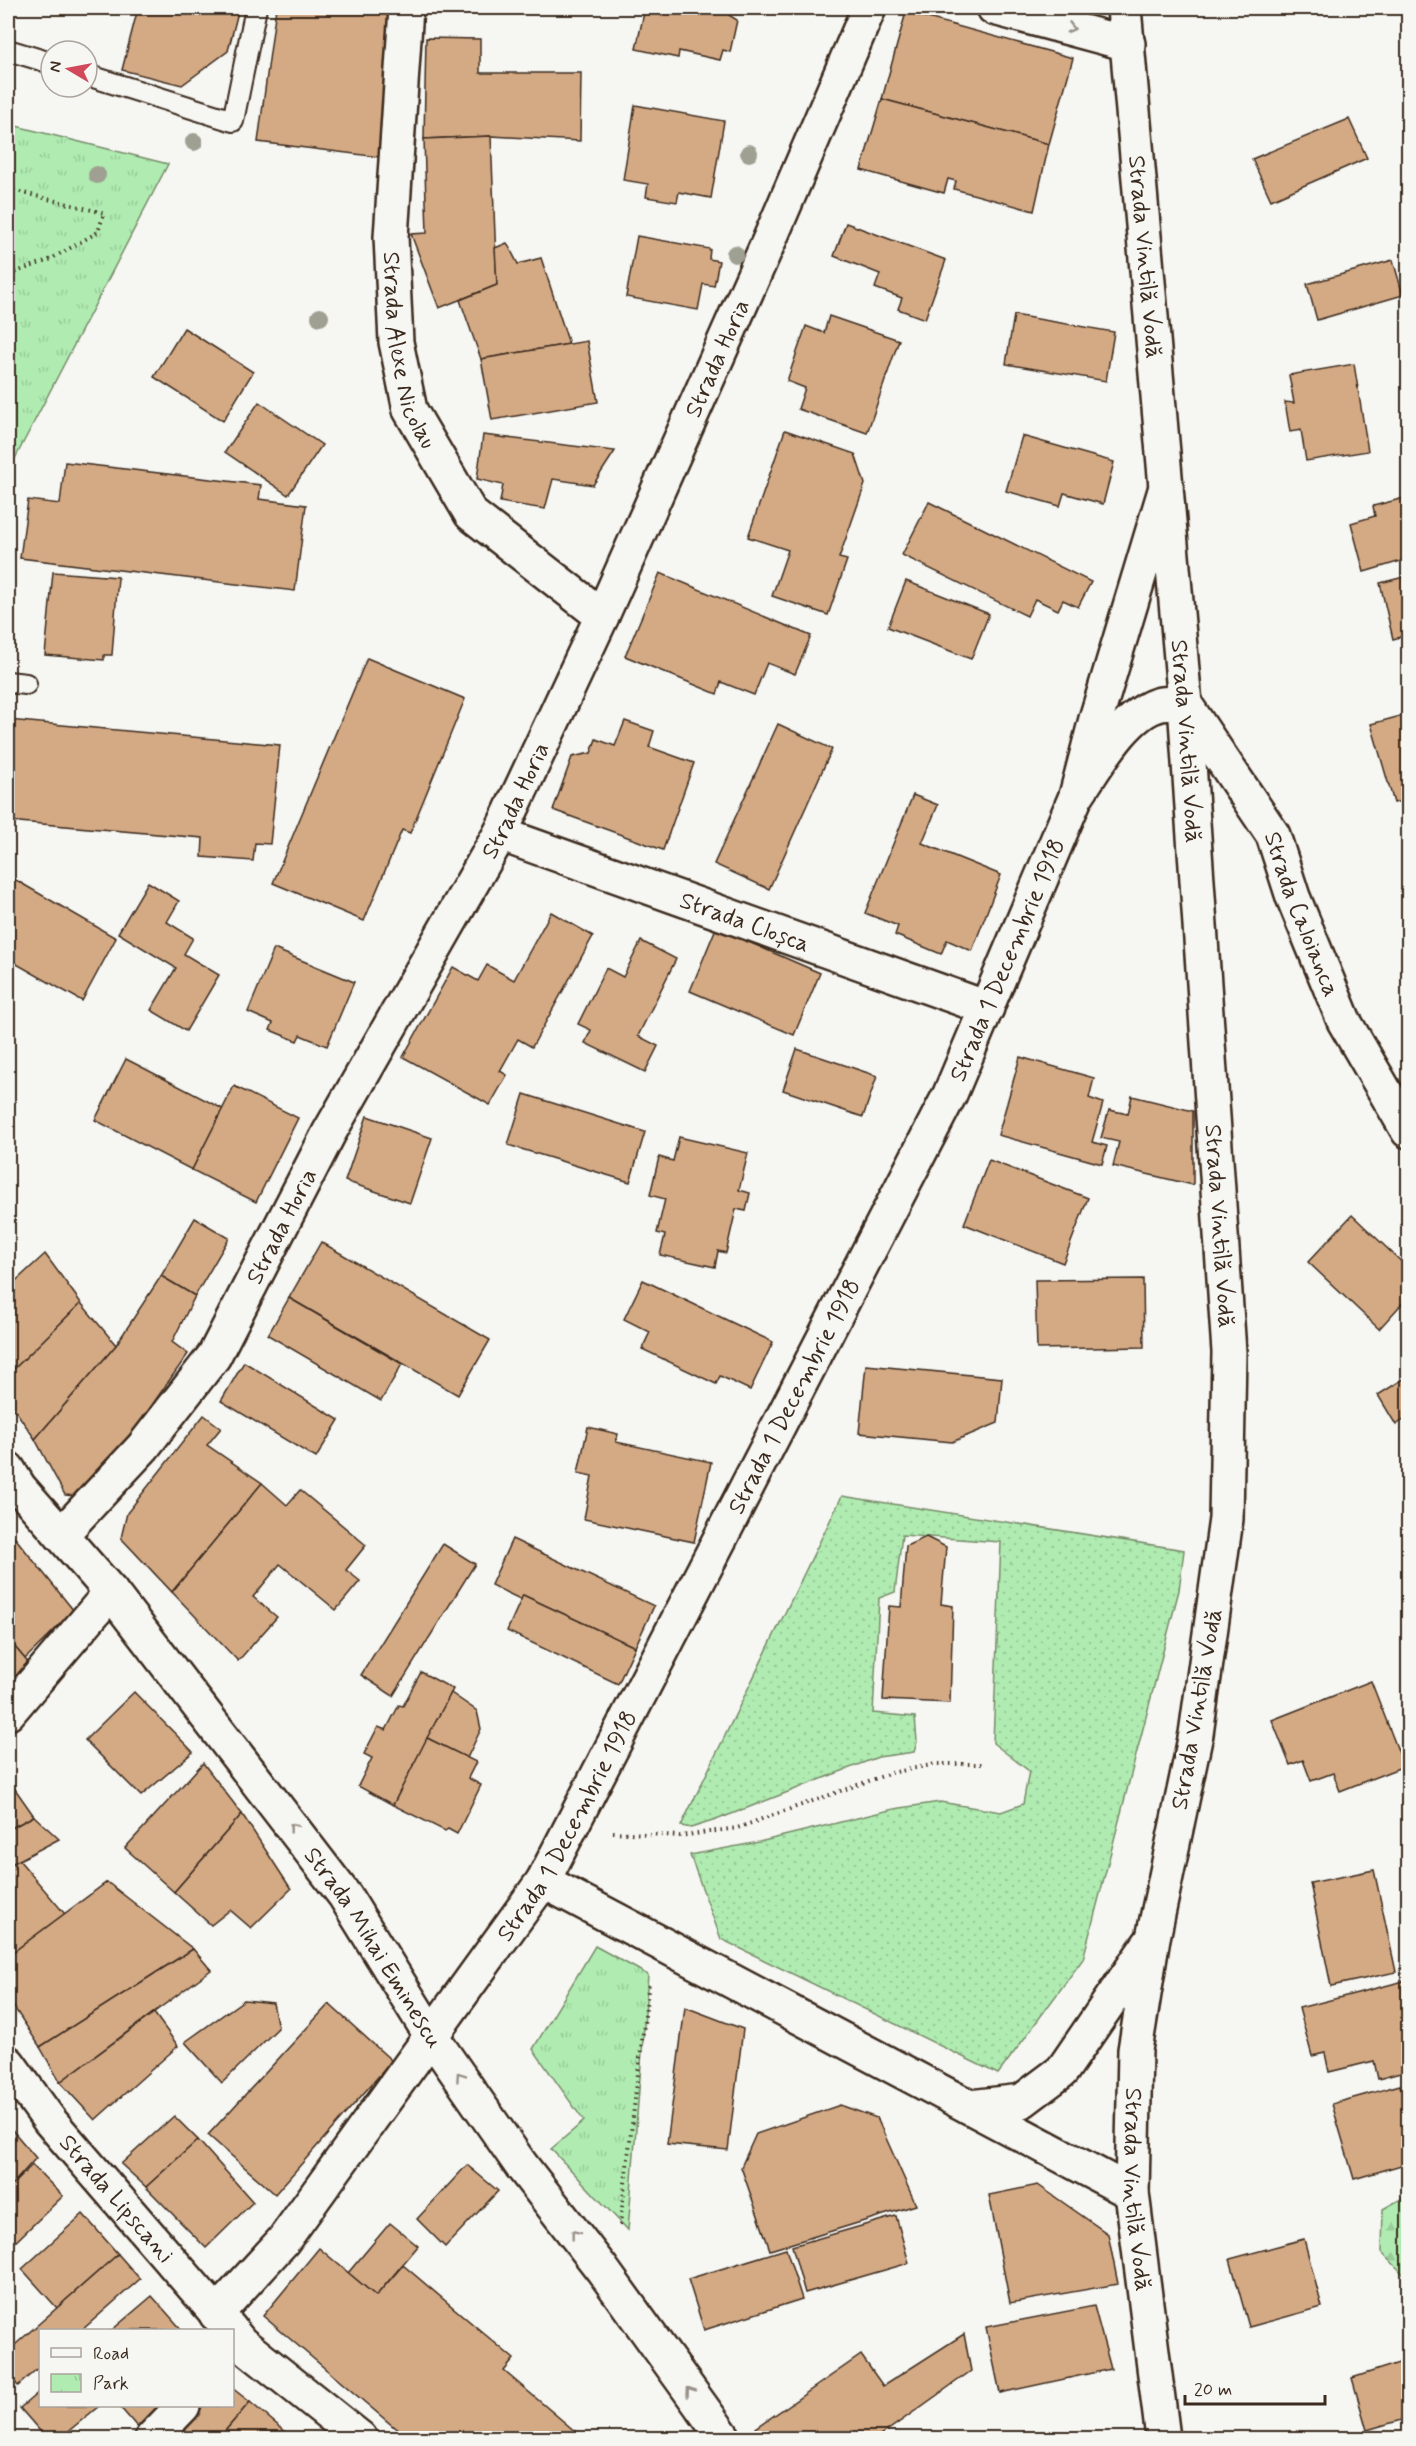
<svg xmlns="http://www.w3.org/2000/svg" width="1416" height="2446" font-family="Mynerve,sans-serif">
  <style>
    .grass { fill: url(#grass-dots); stroke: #768b68; stroke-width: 1.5 }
    .forest { fill: url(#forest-firs); stroke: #768b68; stroke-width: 1.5 }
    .park { fill: url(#park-tufts); stroke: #768b68; stroke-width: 1.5 }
    .building { fill: #d4aa85; stroke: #3b2a1e; stroke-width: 1.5 }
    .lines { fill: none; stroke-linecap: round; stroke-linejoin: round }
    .lane-casing { stroke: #3b2a1e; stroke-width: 24 }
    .street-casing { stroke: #3b2a1e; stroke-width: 38 }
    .secondary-casing { stroke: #3b2a1e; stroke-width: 38 }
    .path { stroke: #3b2a1e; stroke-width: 4; stroke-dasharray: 1.5 4.5; stroke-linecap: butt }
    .lane { stroke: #f6f6f2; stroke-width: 20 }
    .street { stroke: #f6f6f2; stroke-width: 33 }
    .secondary { stroke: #f6f6f2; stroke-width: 33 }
    .tree { fill: #9fa092 }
    .oneway { stroke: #989088 }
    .labels { text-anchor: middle; stroke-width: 6; stroke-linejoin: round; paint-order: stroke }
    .street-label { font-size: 24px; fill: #3b2a1e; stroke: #f6f6f2 }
  </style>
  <defs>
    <pattern id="grass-dots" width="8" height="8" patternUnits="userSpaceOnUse" patternTransform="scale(1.5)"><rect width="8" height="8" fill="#b0ecb2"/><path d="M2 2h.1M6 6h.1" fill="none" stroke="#98cb99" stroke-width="1.8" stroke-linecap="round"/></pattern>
    <pattern id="forest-firs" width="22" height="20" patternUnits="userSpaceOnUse" patternTransform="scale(1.5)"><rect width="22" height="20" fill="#b0ecb2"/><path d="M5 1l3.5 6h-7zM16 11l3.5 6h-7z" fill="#98cb99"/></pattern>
    <pattern id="park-tufts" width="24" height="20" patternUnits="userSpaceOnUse" patternTransform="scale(1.5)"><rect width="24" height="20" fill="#b0ecb2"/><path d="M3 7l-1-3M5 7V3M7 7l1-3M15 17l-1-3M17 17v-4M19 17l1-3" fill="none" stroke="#98cb99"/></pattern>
  </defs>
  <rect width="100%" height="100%" fill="#f6f6f2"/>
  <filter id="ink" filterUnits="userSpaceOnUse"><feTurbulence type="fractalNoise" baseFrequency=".0167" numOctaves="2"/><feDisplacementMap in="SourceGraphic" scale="12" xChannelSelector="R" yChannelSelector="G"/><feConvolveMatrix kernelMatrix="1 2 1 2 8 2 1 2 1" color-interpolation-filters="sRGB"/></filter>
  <g filter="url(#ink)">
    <path class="grass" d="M842,1496L1184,1550L1179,1590L1083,1959L998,2074L721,1939L690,1855L759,1842L894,1809L940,1802L1001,1812L1023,1804L1029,1771L993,1743L1001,1542L902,1535L895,1592L879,1598L873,1713L915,1717L917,1742L914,1752L878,1757L716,1820L691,1828L681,1826Z"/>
    <path class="forest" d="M1408,2195V2279L1382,2252L1383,2209Z"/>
    <g class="park">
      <path d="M8,124L168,164L8,472Z"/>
      <path d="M595,1946L648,1975L628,2230L551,2149L584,2121L533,2049Z"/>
    </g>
    <g class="building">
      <path d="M138,8H239L228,51L182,85L122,70Z"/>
      <path d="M276,8H399L379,157L258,142Z"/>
      <path d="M645,8H730L729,15L737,20L730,52L723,50L720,60L679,51L678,58L636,49Z"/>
      <path d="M906,12L1073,58L1049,144L882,99Z"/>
      <path d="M426,38L480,39V73H581L580,141L491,136L424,139Z"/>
      <path d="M882,99L1049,144L1034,211L954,189L956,181L948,179L944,193L861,170Z"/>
      <path d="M635,105L724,121L711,198L679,192L677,202L646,197L648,184L623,180Z"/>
      <path d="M1349,119L1367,158L1271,200L1252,159Z"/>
      <path d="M491,136L497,285L439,308L411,234L427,233L424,139Z"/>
      <path d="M846,223L946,260L925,319L898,309L902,298L875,288L880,274L834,256Z"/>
      <path d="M637,236L710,249L709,259L719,261L714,286L703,284L698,310L626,297Z"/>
      <path d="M507,243L518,264L541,258L569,344L481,359L460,300L497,285L495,248Z"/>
      <path d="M1393,260L1403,295L1317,320L1307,284Z"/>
      <path d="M1014,315L1114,332L1106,381L1006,364Z"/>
      <path d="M829,316L899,340L867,433L798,409L805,388L787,381L806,326L824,333Z"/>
      <path d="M184,328L253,372L223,421L154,377Z"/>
      <path d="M587,341L598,402L492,420L481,359Z"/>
      <path d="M1354,364L1368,451L1306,461L1301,430L1290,432L1285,402L1294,403L1289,375Z"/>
      <path d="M259,402L322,445L288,495L225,452Z"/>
      <path d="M785,430L855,454L865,484L839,558L847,560L828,615L772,596L788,550L748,537Z"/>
      <path d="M483,435L615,451L593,485L553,479L545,509L500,502L503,485L477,479Z"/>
      <path d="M1022,436L1114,462L1103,504L1064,493L1060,506L1006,491Z"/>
      <path d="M65,462L261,485L259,499L306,505L295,591L20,558L28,500L60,504Z"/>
      <path d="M1408,497V559L1364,572L1351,523L1375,516L1373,506Z"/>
      <path d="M929,502L1091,582L1078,607L1063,600L1058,610L1035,599L1027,616L902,555Z"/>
      <path d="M53,572L118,577L112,655H104V660L45,655Z"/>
      <path d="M660,573L811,636L795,674L767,663L754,695L721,682L717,694L625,656Z"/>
      <path d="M1408,576V635L1393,639L1380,583Z"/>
      <path d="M906,581L989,614L971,659L888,627Z"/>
      <path d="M367,658L465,699L410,833L402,830L364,921L273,883Z"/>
      <path d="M1408,714V799L1394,803L1371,724Z"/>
      <path d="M8,720L280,745L270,844L255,843L253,861L202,857L203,838L8,821Z"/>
      <path d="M625,721L654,731L649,747L694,763L663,850L553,810L572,757L591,753L596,739L615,746Z"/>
      <path d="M778,724L832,749L769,889L714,864Z"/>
      <path d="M913,795L938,805L922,843L1001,875L972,951L947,940L941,954L895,935L898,926L865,913Z"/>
      <path d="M14,879L116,938L82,1001L15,963L8,975V890Z"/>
      <path d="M148,882L179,901L167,922L193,938L184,954L219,975L186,1031L151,1010L176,968L118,933Z"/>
      <path d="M551,912L593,936L532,1047L518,1039L500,1071L507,1075L490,1105L403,1057L453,967L478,981L487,965L514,980Z"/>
      <path d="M716,928L820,973L794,1035L690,991Z"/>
      <path d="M641,941L676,959L638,1036L658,1046L645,1072L585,1043L591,1030L578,1024L606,968L623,977Z"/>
      <path d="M274,949L354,982L327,1046L300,1035L297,1041L270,1030L273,1023L248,1012Z"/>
      <path d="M797,1049L877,1076L863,1117L783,1090Z"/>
      <path d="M1020,1057L1094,1078L1089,1098L1103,1103L1092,1142L1107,1146L1102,1164L998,1135Z"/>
      <path d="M126,1059L223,1109L192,1170L95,1120Z"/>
      <path d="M234,1086L298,1118L256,1202L192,1170Z"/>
      <path d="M524,1094L645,1132L630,1182L508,1145Z"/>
      <path d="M1132,1096L1193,1111V1185L1113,1166L1119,1142L1101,1138L1109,1110L1128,1114Z"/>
      <path d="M367,1116L432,1138L410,1203L345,1181Z"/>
      <path d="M679,1137L748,1153L739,1190L750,1193L746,1211L736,1209L726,1253L718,1251L715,1267L660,1255L665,1235L657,1233L665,1199L650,1195L659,1157L673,1161Z"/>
      <path d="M989,1160L1088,1198L1063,1263L964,1224Z"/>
      <path d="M1352,1215L1408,1268V1297L1379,1329L1308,1262Z"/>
      <path d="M195,1218L229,1238L195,1296L161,1276Z"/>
      <path d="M321,1242L490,1340L458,1395L289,1298Z"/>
      <path d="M45,1254L81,1303L8,1375V1288Z"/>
      <path d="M161,1276L195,1296L172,1342L188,1354L87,1497L65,1495L35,1439L116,1345Z"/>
      <path d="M1143,1279L1144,1347L1037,1349L1035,1280Z"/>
      <path d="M643,1280L773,1342L750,1390L720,1376L716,1384L642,1349L650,1332L624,1319Z"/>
      <path d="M289,1298L402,1364L381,1401L268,1335Z"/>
      <path d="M81,1303L116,1345L35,1439L8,1400V1375Z"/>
      <path d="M244,1362L339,1420L316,1458L221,1401Z"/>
      <path d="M866,1365L1002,1378L998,1423L952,1442L859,1433Z"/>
      <path d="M1408,1376V1417L1396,1425L1378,1395Z"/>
      <path d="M204,1415L221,1428L207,1445L262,1483L172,1592L121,1538L127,1513Z"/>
      <path d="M588,1427L618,1434L616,1442L711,1462L694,1542L584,1519L592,1476L578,1473Z"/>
      <path d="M262,1483L287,1505L300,1490L366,1545L346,1570L360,1581L336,1610L280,1564L253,1597L277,1617L238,1661L172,1592Z"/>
      <path d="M8,1529L74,1611L25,1659L8,1639Z"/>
      <path d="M926,1537L946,1547L941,1604L953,1606L950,1703L883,1700L889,1606L901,1607L906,1546Z"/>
      <path d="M512,1539L654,1606L635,1647L523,1595L522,1600L491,1585Z"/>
      <path d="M443,1544L475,1564L393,1696L361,1675Z"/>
      <path d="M523,1595L635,1647L618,1684L507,1631Z"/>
      <path d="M8,1639L31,1666L8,1689Z"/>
      <path d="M421,1672L453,1689L393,1805L358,1786L372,1758L364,1754L378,1727L386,1730L399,1705L403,1706Z"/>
      <path d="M1371,1681L1404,1766L1340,1791L1333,1773L1311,1781L1303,1760L1290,1765L1272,1720Z"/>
      <path d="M134,1692L193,1752L141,1796L85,1740Z"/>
      <path d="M451,1693L477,1711L481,1729L467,1758L427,1738Z"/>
      <path d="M427,1738L476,1762L468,1778L481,1785L457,1834L448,1829L445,1831L393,1805Z"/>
      <path d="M203,1763L242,1814L174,1892L125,1848Z"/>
      <path d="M8,1779L34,1816L8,1830Z"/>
      <path d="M242,1814L291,1889L251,1928L230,1910L211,1925L174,1892Z"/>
      <path d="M34,1816L59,1839L8,1866V1830Z"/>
      <path d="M19,1860L65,1914L8,1956V1866Z"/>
      <path d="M1374,1870L1396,1972L1331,1986L1310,1883Z"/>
      <path d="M107,1882L193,1949L40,2047L8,1998V1956Z"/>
      <path d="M193,1949L211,1970L60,2082L40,2047Z"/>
      <path d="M1408,1980V2071L1378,2079L1374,2061L1329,2072L1325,2053L1312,2056L1299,2008Z"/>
      <path d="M244,2000L273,2003L278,2028L222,2083L185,2042Z"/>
      <path d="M329,2004L392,2061L275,2194L208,2135Z"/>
      <path d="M685,2007L743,2029L728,2150L667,2144Z"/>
      <path d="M154,2013L178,2046L95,2120L60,2082Z"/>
      <path d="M1400,2085L1408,2114V2163L1354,2179L1332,2104Z"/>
      <path d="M840,2105L877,2118L916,2205L770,2250L741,2167L756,2134Z"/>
      <path d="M174,2116L198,2140L146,2187L121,2164Z"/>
      <path d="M8,2125L36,2158L8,2189Z"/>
      <path d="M198,2140L253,2202L206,2248L146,2187Z"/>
      <path d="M32,2165L63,2196L8,2249V2189Z"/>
      <path d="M467,2165L498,2191L445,2247L417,2219Z"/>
      <path d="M1038,2185L1108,2234L1118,2284L1010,2303L989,2195Z"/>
      <path d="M83,2214L118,2254L57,2308L22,2269Z"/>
      <path d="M896,2216L909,2263L805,2293L792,2246Z"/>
      <path d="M390,2223L418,2246L376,2296L348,2273Z"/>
      <path d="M1304,2239L1322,2307L1249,2327L1230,2259Z"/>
      <path d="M319,2248L376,2296L403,2265L514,2359L504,2371L583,2438H407L263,2316Z"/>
      <path d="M786,2249L802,2299L704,2330L688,2279Z"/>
      <path d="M118,2254L140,2279L82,2330H40V2366L18,2386L8,2374V2351Z"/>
      <path d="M152,2296L182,2330H112Z"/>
      <path d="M1094,2306L1111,2369L1000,2393L986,2327Z"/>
      <path d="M964,2334L971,2371L877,2438H763L756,2428L861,2355L883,2386Z"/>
      <path d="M1408,2360V2418L1367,2430L1352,2378Z"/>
      <path d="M232,2388L250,2402L219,2438H173L203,2406H232Z"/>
      <path d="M40,2391V2406H99L60,2438H46L20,2408Z"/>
      <path d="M250,2402L293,2438H219Z"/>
      <path d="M119,2406H166L139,2429Z"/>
    </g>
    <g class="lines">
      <defs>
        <g id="lane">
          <path d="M8,50L51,63"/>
          <path d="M87,75L233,121L256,8"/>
          <path d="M8,682L26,684"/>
        </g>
        <g id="street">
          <path id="s1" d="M406,8L391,237L396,342L410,410L471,514L602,616"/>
          <path id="s2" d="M1185,704L1273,835L1293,897L1344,1021L1408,1131"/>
          <path id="s3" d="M500,834L987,1008"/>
          <path id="s4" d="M8,1469L19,1487L111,1592L345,1896L432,2037L521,2165L602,2269L724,2438"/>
          <path id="s5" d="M61,1535L143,1447L214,1356L329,1133L500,834L602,616L769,241L869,8"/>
          <path d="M8,1713L111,1592"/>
          <path d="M543,1881L1132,2193"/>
          <path id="s6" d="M8,2063L50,2121L231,2330"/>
          <path id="s7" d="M216,2314L283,2241L543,1881L950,1094L1076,796L1096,719L1166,487"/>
          <path d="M232,2332L241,2343L360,2438"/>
          <path d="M152,2438L183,2406"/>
        </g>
        <g id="secondary">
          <path d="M994,8L1128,44"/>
          <path id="s8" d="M1124,8L1185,704L1229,1352L1226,1519L1196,1734L1153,1938L1135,2050L1132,2193L1163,2438"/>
          <path d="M1076,796C1095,769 1126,711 1161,704C1168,703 1177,704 1185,704"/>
          <path d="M970,2107L1022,2101L1062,2071L1149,1944"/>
        </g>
      </defs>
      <use href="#lane" class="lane-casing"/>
      <use href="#street" class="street-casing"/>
      <use href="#secondary" class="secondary-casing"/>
      <g class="path">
        <path d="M8,189L104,213L98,232L49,260L8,275"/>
        <path d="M613,1832L680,1836L737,1828L891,1773L936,1764H983"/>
        <path d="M620,2225L649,1982"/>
      </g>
      <use href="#lane" class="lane"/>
      <use href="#street" class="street"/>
      <use href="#secondary" class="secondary"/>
    </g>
    <g class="tree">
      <circle cx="194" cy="142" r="9"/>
      <circle cx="749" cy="153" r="9"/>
      <circle cx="97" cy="175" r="9"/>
      <circle cx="735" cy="254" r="9"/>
      <circle cx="320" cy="317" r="9"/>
    </g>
    <defs><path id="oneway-chevron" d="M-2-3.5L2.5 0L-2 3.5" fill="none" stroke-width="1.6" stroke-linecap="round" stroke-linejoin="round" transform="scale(1.5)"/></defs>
    <g class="oneway">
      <use href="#oneway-chevron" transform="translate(1071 28) rotate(15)"/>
      <use href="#oneway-chevron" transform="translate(293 1827) rotate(-128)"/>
      <use href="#oneway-chevron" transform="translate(460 2076) rotate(-125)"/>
      <use href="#oneway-chevron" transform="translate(575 2234) rotate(-128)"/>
      <use href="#oneway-chevron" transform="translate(690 2391) rotate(-126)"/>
    </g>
  </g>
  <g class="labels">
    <g class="street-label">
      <text dy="8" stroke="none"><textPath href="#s8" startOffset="250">Strada Vintilă Vodă</textPath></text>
      <text dy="8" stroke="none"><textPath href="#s1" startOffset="345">Strada Alexe Nicolau</textPath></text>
      <text dy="8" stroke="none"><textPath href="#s5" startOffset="1354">Strada Horia</textPath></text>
      <text dy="8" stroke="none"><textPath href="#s8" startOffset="736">Strada Vintilă Vodă</textPath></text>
      <text dy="8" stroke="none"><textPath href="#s5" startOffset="868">Strada Horia</textPath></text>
      <text dy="8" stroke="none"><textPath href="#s2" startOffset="242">Strada Caloianca</textPath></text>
      <text dy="8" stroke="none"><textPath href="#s3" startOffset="260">Strada Cloșca</textPath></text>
      <text dy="8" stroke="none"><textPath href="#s7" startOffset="1575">Strada 1 Decembrie 1918</textPath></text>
      <text dy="8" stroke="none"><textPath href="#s5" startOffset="382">Strada Horia</textPath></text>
      <text dy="8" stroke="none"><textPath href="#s8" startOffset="1222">Strada Vintilă Vodă</textPath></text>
      <text dy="8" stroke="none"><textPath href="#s7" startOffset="1089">Strada 1 Decembrie 1918</textPath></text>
      <text transform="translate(1196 1709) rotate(-80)" y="8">Strada Vintilă Vodă</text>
      <text dy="8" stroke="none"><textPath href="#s7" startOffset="603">Strada 1 Decembrie 1918</textPath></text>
      <text dy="8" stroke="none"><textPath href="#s4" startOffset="603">Strada Mihai Eminescu</textPath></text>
      <text dy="8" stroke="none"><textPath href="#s8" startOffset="2194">Strada Vintilă Vodă</textPath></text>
      <text dy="8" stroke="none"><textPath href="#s6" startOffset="174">Strada Lipscani</textPath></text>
    </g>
  </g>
  <rect width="1416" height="2446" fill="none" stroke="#f6f6f2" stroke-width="30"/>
  <rect x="15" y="15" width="1386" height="2416" fill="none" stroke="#3b2a1e" stroke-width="2" filter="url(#ink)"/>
  <rect x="39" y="2329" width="195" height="78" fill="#f6f6f2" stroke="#aba49d" stroke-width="1.5"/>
  <rect x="51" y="2348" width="30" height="9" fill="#f6f6f2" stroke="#aba49d" stroke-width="1.5"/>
  <text x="93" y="2359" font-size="18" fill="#3b2a1e">Road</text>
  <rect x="51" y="2374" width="30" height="18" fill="url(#park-tufts)" stroke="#aba49d" stroke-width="1.5"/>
  <text x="93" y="2389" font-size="18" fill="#3b2a1e">Park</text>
  <g transform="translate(69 69) rotate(280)"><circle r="28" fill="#f6f6f2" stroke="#aba49d" stroke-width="1.5"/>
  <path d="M0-4.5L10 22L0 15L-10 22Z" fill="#d1495b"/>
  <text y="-9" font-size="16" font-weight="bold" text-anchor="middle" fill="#3b2a1e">N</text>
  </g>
  <path d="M1185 2395v9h140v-9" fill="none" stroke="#3b2a1e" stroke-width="3"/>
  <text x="1194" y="2395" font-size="18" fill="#3b2a1e" stroke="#f6f6f2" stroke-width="4.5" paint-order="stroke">20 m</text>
</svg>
